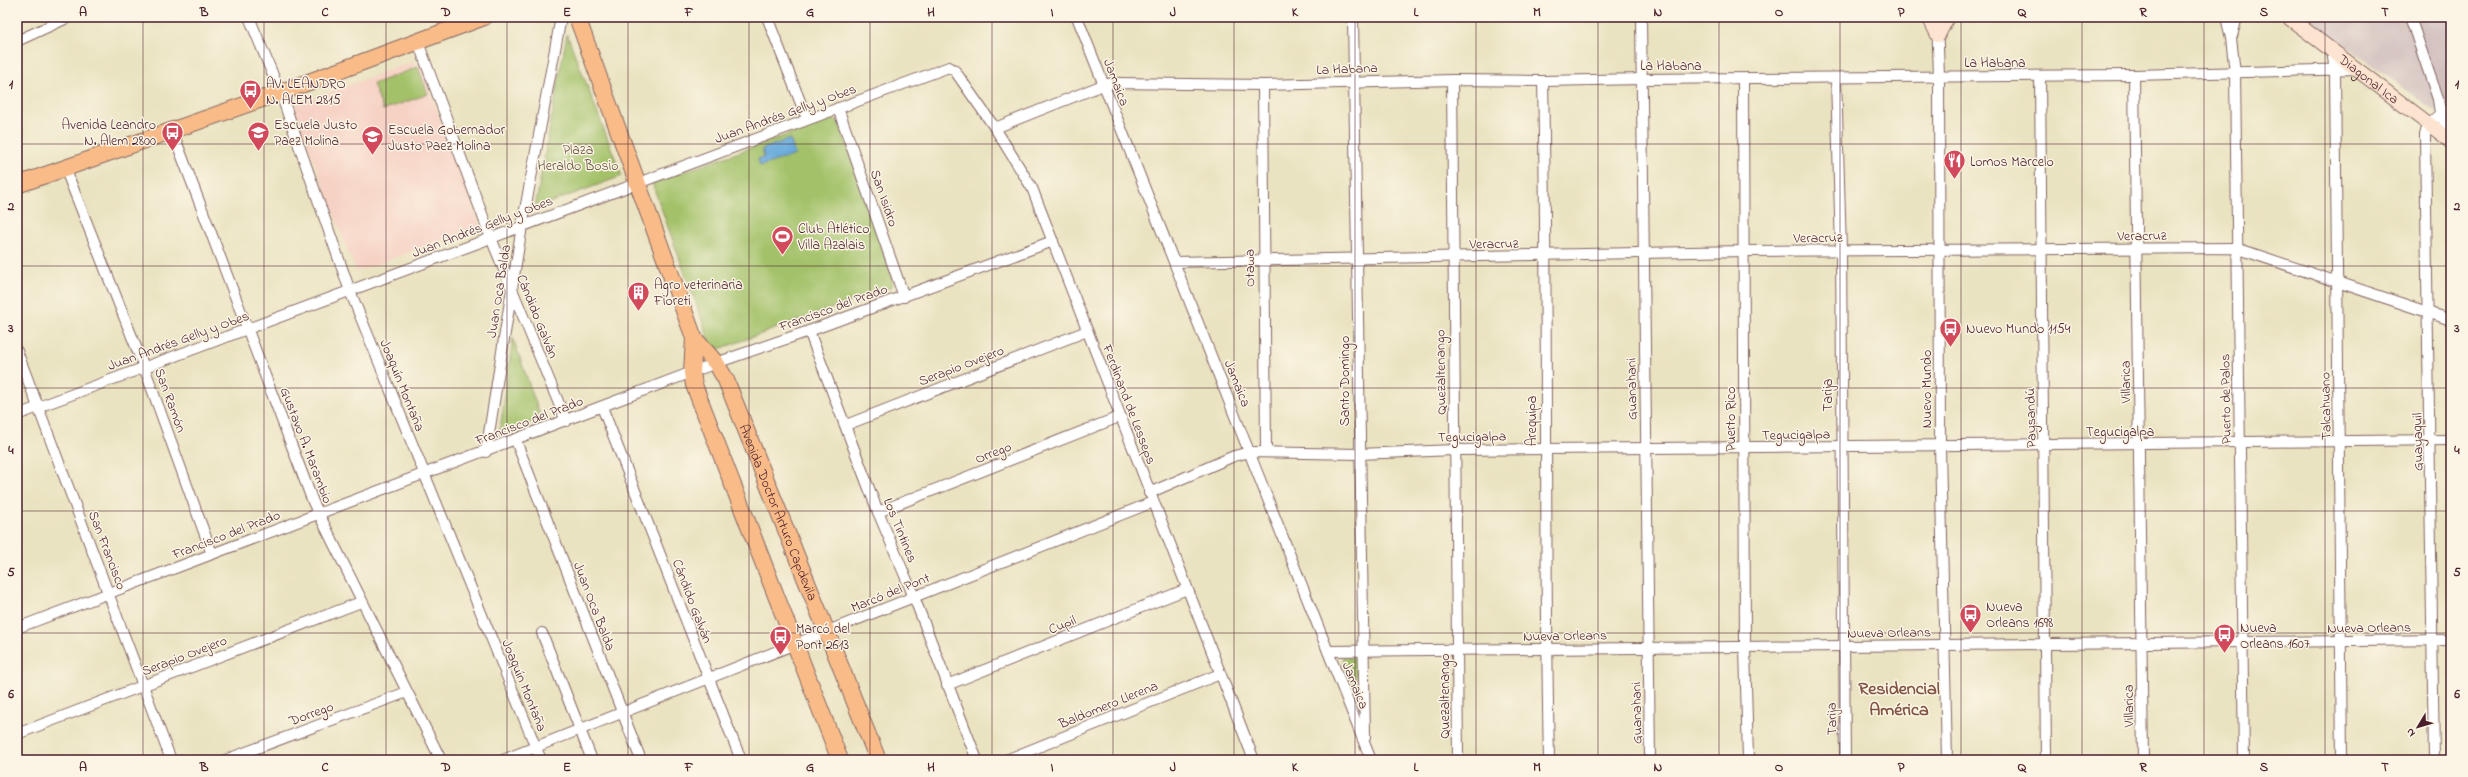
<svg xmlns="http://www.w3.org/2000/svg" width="2468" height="777" font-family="'Indie Flower',sans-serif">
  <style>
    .built { fill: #f6d2c4 }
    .industrial { fill: #d1bfbe }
    .green { fill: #a2c168; stroke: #76704a }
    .water { fill: #69abdd; stroke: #5a6584 }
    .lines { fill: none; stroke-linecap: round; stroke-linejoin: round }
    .minor-casing { stroke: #826460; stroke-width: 12 }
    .secondary-casing { stroke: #826460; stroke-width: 16 }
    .primary-casing { stroke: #826460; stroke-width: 18 }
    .minor { stroke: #fff; stroke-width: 10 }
    .secondary { stroke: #fde4d0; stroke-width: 14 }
    .primary { stroke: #f9bc89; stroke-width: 16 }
    .grid { fill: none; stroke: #4a1f2b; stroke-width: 1; stroke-opacity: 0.55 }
    .labels { text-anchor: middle; stroke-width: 3; stroke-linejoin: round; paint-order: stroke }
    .street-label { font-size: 14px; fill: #4a1f2b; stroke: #fcf5e5 }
    .poi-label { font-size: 14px; fill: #4a1f2b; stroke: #fcf5e5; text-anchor: start }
    .park-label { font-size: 14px; fill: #64503d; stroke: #fcf5e5 }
    .district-label { font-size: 18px; font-weight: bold; fill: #815342; stroke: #fcf5e5 }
    .neatline { fill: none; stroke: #4a1f2b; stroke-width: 1.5 }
    .grid-label { font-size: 13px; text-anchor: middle; font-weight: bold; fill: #4a1f2b }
  </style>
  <rect width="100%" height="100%" fill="#fcf5e5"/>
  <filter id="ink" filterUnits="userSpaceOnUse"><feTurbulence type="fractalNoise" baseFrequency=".025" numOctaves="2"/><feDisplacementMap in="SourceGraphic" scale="8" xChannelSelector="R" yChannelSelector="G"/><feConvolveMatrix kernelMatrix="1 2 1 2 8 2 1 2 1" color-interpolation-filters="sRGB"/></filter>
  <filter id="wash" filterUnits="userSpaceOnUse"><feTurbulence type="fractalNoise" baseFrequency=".012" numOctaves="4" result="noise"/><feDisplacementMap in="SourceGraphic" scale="16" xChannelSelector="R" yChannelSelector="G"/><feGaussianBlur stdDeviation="0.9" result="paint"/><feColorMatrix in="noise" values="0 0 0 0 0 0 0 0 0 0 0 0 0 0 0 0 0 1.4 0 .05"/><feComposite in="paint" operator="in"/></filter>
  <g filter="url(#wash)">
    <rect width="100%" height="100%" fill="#eae3c1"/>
    <path class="built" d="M411,62L421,67L480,226L356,272L293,106Z"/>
    <path class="industrial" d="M2306,17H2451V122Z"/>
    <g class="green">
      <path d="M567,34L622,176L535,208Z"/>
      <path d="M418,67L428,94L383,110L373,84Z"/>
      <path d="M832,119L839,122L893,281L891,287L719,349L711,345L652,183Z"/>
      <path d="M513,338L541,418L499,436Z"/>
      <path d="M1342,657L1357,658L1355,701Z"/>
    </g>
    <path class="water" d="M790,139L795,155L760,166L758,159L764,157L762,149Z"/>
  </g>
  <g filter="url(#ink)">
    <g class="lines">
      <defs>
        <g id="minor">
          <path d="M249,17L282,97L350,291L541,760"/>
          <path d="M767,17L807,119"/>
          <path d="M1077,17L1371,760"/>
          <path d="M1353,17L1365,737"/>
          <path d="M1641,17L1650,760"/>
          <path d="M1937,17L1939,76L1940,447L1947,760"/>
          <path d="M2226,17L2231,38L2235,73L2244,760"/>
          <path d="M2410,17L2438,99L2440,113L2451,140"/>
          <path d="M2232,36L2237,17"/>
          <path d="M17,41L69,17"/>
          <path d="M418,42L491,238L566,421"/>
          <path d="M2332,51L2335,71L2342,760"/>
          <path d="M2134,75L2143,760"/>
          <path d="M2040,76L2046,760"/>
          <path d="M1836,78L1841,250L1845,760"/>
          <path d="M1743,79L1745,647L1748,760"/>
          <path d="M1452,80L1458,760"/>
          <path d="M1543,81C1548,308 1544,534 1549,760"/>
          <path d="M1263,85L1266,451"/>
          <path d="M838,108L904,297"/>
          <path d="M995,128L1103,85L1114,83L1263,85L1452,80L1543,81L1642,79L2134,75L2356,69"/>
          <path d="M172,130L313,502L441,760"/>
          <path d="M65,168L144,367L212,554"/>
          <path d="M1174,262L1745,251L2236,248L2451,320"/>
          <path d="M809,331L878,512L914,597L977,760"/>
          <path d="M17,351L171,760"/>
          <path d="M602,407L741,760"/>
          <path d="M17,415L949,67L955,71L995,128L1032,188L1254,760"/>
          <path d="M846,425L1087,331"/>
          <path d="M516,441L641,760"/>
          <path d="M486,452L522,226L561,17"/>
          <path d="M1149,493L1234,456L1250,452L1359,454L1454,450L2451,440"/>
          <path d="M878,512L1119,417"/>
          <path d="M17,628L716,363L809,331L1053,241"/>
          <path d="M542,633L592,760"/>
          <path d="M1328,651L2451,640"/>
          <path d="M947,685L1187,589"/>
          <path d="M17,734L361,602"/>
          <path d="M225,760L407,692"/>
          <path d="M503,760L1153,502"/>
          <path d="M1006,760L1220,674"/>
          <path d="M2434,760L2425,135C2428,121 2438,114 2451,109"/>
        </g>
        <g id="secondary">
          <path d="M1929,17L1938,35"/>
          <path id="s1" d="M2288,17L2451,141"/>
          <path d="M1938,35L1947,17"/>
        </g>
        <g id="primary">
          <path id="s2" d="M577,17L694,338L716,363L726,380L878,760"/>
          <path d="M17,185L279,93L484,17"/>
          <path d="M694,338L692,373L694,385L840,760"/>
        </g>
      </defs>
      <use href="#minor" class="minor-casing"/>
      <use href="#secondary" class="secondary-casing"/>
      <use href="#primary" class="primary-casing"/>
      <use href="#minor" class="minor"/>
      <use href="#secondary" class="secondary"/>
      <use href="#primary" class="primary"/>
    </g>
  </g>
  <path class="grid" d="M143,17V760M264,17V760M386,17V760M507,17V760M628,17V760M749,17V760M870,17V760M992,17V760M1113,17V760M1234,17V760M1355,17V760M1476,17V760M1598,17V760M1719,17V760M1840,17V760M1961,17V760M2082,17V760M2204,17V760M2325,17V760M17,144H2451M17,266H2451M17,388H2451M17,511H2451M17,633H2451"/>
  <defs>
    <symbol id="bus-pin" viewBox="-11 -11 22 30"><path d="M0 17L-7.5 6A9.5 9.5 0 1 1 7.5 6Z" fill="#d1495b" stroke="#fcf5e5"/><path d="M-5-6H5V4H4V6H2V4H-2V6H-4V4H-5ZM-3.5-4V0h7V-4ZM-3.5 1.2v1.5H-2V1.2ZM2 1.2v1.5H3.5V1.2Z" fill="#fff"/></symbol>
    <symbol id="school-pin" viewBox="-11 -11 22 30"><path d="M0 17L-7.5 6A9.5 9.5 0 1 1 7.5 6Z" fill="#d1495b" stroke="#fcf5e5"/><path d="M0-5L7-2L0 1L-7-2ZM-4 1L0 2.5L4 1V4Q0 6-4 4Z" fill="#fff"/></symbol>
    <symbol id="restaurant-pin" viewBox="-11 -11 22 30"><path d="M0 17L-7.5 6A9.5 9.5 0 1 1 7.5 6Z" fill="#d1495b" stroke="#fcf5e5"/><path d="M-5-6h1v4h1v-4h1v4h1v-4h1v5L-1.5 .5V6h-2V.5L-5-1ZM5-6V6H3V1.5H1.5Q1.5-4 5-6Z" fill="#fff"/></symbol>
    <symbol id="stadium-pin" viewBox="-11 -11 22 30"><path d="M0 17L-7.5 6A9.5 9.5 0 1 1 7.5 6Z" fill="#d1495b" stroke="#fcf5e5"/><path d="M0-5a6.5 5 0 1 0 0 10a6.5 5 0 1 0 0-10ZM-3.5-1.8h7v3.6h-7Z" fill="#fff"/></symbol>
    <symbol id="building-pin" viewBox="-11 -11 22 30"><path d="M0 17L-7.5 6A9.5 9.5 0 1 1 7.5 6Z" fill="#d1495b" stroke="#fcf5e5"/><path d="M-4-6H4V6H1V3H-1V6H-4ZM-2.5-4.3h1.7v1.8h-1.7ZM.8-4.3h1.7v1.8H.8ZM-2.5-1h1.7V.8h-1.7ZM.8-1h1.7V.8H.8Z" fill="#fff"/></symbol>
  </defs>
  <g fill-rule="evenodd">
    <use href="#bus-pin" x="238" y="78" width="25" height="34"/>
    <use href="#bus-pin" x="160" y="120" width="25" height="34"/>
    <use href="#school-pin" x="246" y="120" width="25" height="34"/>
    <use href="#school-pin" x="360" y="124" width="25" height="34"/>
    <use href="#restaurant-pin" x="1942" y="148" width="25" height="34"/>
    <use href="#stadium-pin" x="770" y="224" width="25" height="34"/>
    <use href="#building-pin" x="626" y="280" width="25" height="34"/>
    <use href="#bus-pin" x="1938" y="316" width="25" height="34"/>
    <use href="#bus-pin" x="1958" y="602" width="25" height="34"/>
    <use href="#bus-pin" x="2212" y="622" width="25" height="34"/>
    <use href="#bus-pin" x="768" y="624" width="25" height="34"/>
  </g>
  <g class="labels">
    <g class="street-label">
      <text x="1995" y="67">La Habana</text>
      <text x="1671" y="70">La Habana</text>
      <text transform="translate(1347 68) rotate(-2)" y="5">La Habana</text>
      <text dy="5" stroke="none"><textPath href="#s1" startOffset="102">Diagonal Ica</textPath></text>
      <text transform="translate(1117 82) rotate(69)" y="5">Jamaica</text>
      <text transform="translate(785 113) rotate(-20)" y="5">Juan Andrés Gelly y Obes</text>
      <text transform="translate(885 198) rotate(71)" y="5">San Isidro</text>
      <text transform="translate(482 226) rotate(-21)" y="5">Juan Andrés Gelly y Obes</text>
      <text transform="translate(2142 235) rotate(-1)" y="5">Veracruz</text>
      <text transform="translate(1818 237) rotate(-1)" y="5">Veracruz</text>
      <text transform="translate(1494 243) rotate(-1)" y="5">Veracruz</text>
      <text transform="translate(1249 268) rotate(-91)" y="5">Otawa</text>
      <text transform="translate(498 291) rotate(-81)" y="5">Juan Oca Balda</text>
      <text transform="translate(833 307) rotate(-20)" y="5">Francisco del Prado</text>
      <text transform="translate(538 316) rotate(68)" y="5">Cándido Galván</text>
      <text transform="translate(178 340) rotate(-20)" y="5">Juan Andrés Gelly y Obes</text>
      <text transform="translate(961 365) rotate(-21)" y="5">Serapio Ovejero</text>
      <text transform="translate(1440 372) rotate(-91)" y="5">Quezaltenango</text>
      <text transform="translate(1344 381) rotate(-90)" y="5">Santo Domingo</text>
      <text transform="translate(2125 382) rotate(-91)" y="5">Villarica</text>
      <text transform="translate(1238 383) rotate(68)" y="5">Jamaica</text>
      <text transform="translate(403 385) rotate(68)" y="5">Joaquín Montaña</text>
      <text transform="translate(1631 389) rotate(-91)" y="5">Guanahani</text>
      <text transform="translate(1926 389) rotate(-90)" y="5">Nuevo Mundo</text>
      <text transform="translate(1827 395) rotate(-90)" y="5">Tarija</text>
      <text transform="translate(2225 399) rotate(-91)" y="5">Puerto de Palos</text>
      <text transform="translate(171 400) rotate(70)" y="5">San Ramón</text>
      <text transform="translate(1130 404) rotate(69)" y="5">Ferdinand de Lesseps</text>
      <text transform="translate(2325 406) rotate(-91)" y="5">Talcahuano</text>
      <text transform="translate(2030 418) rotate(-91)" y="5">Paysandú</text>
      <text transform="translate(1730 419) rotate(-90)" y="5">Puerto Rico</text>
      <text transform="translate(529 420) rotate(-21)" y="5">Francisco del Prado</text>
      <text transform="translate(1531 421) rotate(-90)" y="5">Arequipa</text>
      <text x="2120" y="436">Tegucigalpa</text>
      <text transform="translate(1796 434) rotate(-1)" y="5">Tegucigalpa</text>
      <text transform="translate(1472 436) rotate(-1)" y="5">Tegucigalpa</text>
      <text transform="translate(2417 442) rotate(-91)" y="5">Guayaquil</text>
      <text transform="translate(307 445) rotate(69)" y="5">Gustavo A. Marambio</text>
      <text transform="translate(993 452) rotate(-21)" y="5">Orrego</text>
      <text dy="5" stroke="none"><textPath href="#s2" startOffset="537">Avenida Doctor Arturo Capdevila</textPath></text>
      <text transform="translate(901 530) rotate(68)" y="5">Los Tintines</text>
      <text transform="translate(226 534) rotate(-21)" y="5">Francisco del Prado</text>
      <text transform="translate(108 550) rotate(69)" y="5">San Francisco</text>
      <text transform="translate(890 592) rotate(-22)" y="5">Marcó del Pont</text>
      <text transform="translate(693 601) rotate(69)" y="5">Cándido Galván</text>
      <text transform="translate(595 606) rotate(69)" y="5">Juan Oca Balda</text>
      <text transform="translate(1062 624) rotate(-22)" y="5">Cupil</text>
      <text transform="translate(2369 627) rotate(-1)" y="5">Nueva Orleans</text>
      <text transform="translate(1889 632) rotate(-1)" y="5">Nueva Orleans</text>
      <text transform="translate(1565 635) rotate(-1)" y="5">Nueva Orleans</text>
      <text transform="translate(184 655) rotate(-21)" y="5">Serapio Ovejero</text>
      <text transform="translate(525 685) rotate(68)" y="5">Joaquín Montaña</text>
      <text transform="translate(1356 685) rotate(68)" y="5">Jamaica</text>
      <text transform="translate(1444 696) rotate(-90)" y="5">Quezaltenango</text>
      <text transform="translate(1108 704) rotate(-22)" y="5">Baldomero Llerena</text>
      <text transform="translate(2128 706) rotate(-91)" y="5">Villarica</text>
      <text transform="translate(311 713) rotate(-20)" y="5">Dorrego</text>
      <text transform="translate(1636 713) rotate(-91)" y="5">Guanahani</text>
      <text transform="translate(1831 719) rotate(-91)" y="5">Tarija</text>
    </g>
    <g class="poi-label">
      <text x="266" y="88">AV. LEANDRO<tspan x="266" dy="16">N. ALEM 2815</tspan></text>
      <text x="156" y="129" text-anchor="end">Avenida Leandro<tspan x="156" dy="16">N. Alem 2800</tspan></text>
      <text x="274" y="129">Escuela Justo<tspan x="274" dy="16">Paez Molina</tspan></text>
      <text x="388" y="134">Escuela Gobernador<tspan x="388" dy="16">Justo Paez Molina</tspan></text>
      <text x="1970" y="166">Lomos Marcelo</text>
      <text x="798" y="233">Club Atlético<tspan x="798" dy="16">Villa Azalais</tspan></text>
      <text x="654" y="289">Agro veterinaria<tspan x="654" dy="16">Fioreti</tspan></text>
      <text x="1966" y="333">Nuevo Mundo 1154</text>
      <text x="1986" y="611">Nueva<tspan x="1986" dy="16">Orleans 1698</tspan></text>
      <text x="2240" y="632">Nueva<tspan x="2240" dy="16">Orleans 1607</tspan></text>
      <text x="796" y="633">Marcó del<tspan x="796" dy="16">Pont 2613</tspan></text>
    </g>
    <g class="park-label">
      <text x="578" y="154">Plaza<tspan x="578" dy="16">Heraldo Bosio</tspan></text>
    </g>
    <g class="district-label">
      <text x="1899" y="694">Residencial<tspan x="1899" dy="21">América</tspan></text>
    </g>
  </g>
  <rect width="2468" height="777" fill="none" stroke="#fcf5e5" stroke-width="44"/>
  <g transform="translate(2418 727) rotate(232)" stroke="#fcf5e5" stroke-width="3" paint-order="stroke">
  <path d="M0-3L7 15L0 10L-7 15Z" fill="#4a1f2b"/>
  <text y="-6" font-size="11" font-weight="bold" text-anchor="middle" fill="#4a1f2b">N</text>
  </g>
  <rect x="22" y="22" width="2424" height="733" class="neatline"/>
  <g class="grid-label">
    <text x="83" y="16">A</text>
    <text x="204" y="16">B</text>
    <text x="325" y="16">C</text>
    <text x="446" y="16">D</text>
    <text x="567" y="16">E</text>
    <text x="689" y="16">F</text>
    <text x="810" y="16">G</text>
    <text x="931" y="16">H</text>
    <text x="1052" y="16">I</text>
    <text x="1173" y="16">J</text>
    <text x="1295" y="16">K</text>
    <text x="1416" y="16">L</text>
    <text x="1537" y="16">M</text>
    <text x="1658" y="16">N</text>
    <text x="1779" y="16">O</text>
    <text x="1901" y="16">P</text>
    <text x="2022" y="16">Q</text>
    <text x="2143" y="16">R</text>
    <text x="2264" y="16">S</text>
    <text x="2385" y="16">T</text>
    <text x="11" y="88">1</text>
    <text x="2457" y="88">1</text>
    <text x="11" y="210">2</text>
    <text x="2457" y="210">2</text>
    <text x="11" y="332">3</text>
    <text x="2457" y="332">3</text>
    <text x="11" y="454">4</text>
    <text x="2457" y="454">4</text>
    <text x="11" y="576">5</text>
    <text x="2457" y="576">5</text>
    <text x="11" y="698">6</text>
    <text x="2457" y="698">6</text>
    <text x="83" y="771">A</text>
    <text x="204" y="771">B</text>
    <text x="325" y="771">C</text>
    <text x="446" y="771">D</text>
    <text x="567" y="771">E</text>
    <text x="689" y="771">F</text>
    <text x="810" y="771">G</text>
    <text x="931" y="771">H</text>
    <text x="1052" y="771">I</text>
    <text x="1173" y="771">J</text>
    <text x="1295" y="771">K</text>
    <text x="1416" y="771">L</text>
    <text x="1537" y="771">M</text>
    <text x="1658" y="771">N</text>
    <text x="1779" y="771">O</text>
    <text x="1901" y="771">P</text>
    <text x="2022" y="771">Q</text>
    <text x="2143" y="771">R</text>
    <text x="2264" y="771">S</text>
    <text x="2385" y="771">T</text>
  </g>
</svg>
